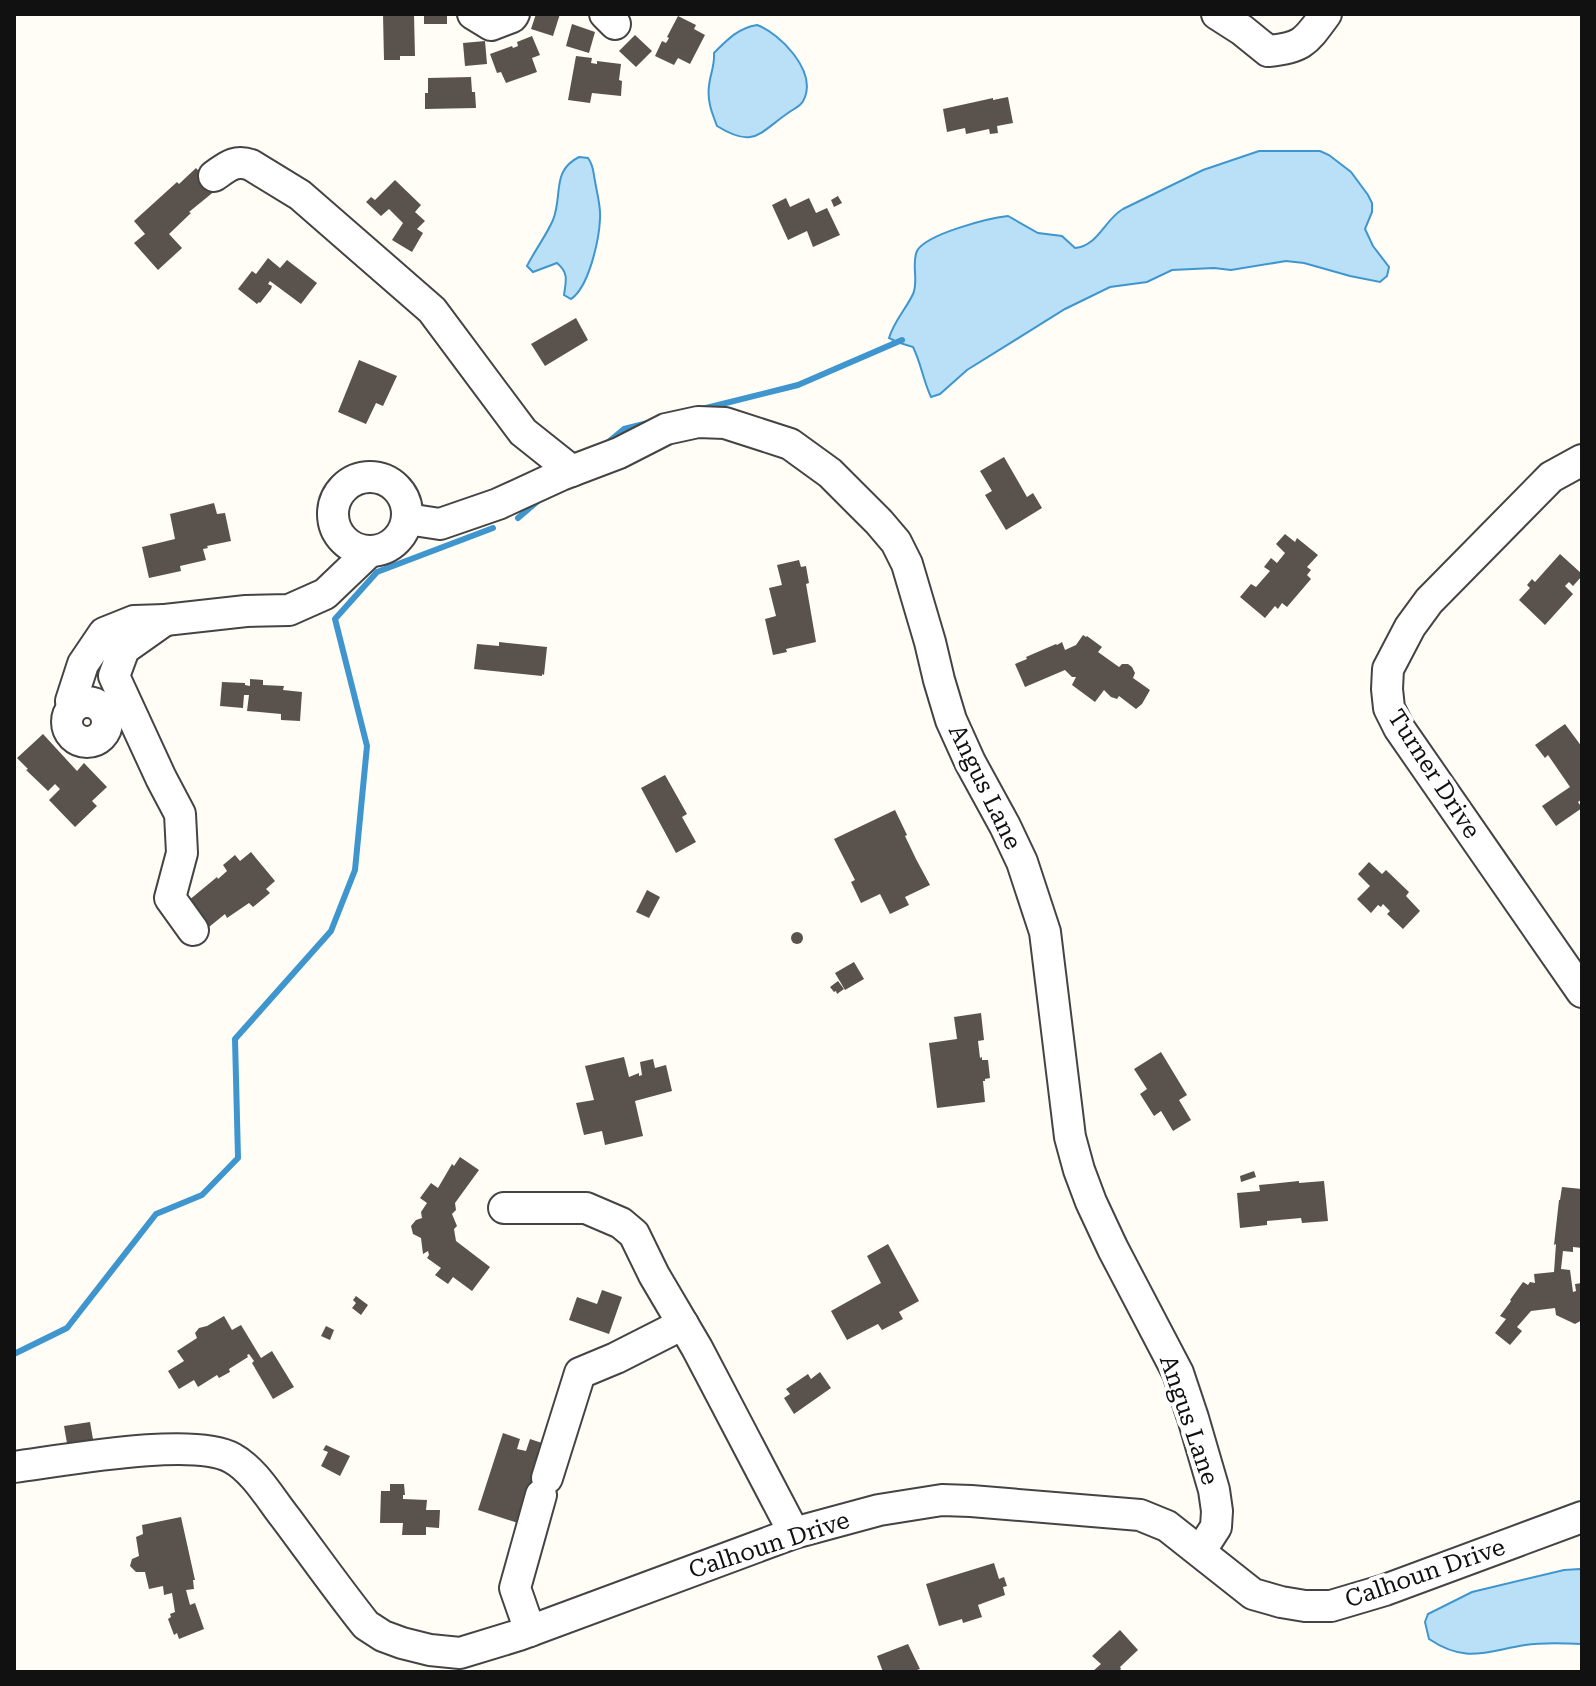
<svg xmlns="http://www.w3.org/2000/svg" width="1596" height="1686" font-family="'Roboto Serif',serif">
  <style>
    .water { fill: #b9e0f7; stroke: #3f96cf; stroke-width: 2 }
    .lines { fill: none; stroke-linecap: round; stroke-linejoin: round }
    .stream { stroke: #3f96cf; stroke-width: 6 }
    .building { fill: #5a524d }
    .minor-casing { stroke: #444; stroke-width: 34 }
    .minor { stroke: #fff; stroke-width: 30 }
    .labels { text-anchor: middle; stroke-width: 8; stroke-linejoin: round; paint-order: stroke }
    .street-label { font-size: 24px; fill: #111; stroke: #fff }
  </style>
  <rect width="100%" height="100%" fill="#fffdf5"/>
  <g class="water">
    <path d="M757,25C781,34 815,70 805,97C802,106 795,108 788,113C759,133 754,149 717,126C712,113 707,101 709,86C710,74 715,66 714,53C727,40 738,28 757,25Z"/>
    <path d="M1259,151H1320L1329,155L1351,172L1368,195L1372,203V212L1365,229L1373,246L1389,267L1387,276L1380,282L1350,276L1304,263L1286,261L1231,270L1214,268L1172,270L1147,282L1110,287L1065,309L967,370L940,394L931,397C923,380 921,363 913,347L897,342L889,338C894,321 906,309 913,294C919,281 911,264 917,251C926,234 989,218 1008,216L1038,233L1062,236L1075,248C1098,246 1105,219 1123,209L1203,170Z"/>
    <path d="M579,157L588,158C594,166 593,172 595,181C597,194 601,206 600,219C599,240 589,287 571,299L564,295C566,281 569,273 557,263L533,272L527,266C535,250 546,236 553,220C563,195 551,171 579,157Z"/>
    <path d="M1580,1569L1582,1570V1644C1563,1643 1544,1642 1525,1645C1487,1651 1466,1664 1429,1639L1425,1622L1428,1614L1472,1592L1564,1570Z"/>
  </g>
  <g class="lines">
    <g class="stream">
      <path d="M702,409L798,385L902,340"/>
      <path d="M606,444L624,429L648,423"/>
      <path d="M518,518L539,500"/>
      <path d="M14,1354L67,1328L156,1214L202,1195L238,1158L235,1039L331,931L355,870L367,746L335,619L377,572L493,528"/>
    </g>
  </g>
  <g class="building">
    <path d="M383,14H414L415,56H400V60H384Z"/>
    <rect x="424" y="14" width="23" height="10"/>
    <path d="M536,14H560L553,36L531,29Z"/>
    <path d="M678,16L696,25L694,29L705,35L690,64L678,58L674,65L655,56L662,41L666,43L669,38L667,37Z"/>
    <path d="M572,24L595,32L589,53L566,46Z"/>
    <path d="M635,35L652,51L636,67L619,51Z"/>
    <path d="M532,36L540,55L532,58L537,72L506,83L501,72L497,73L490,54L512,46L513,48L518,46L517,42Z"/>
    <path d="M485,41L487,64L465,66L463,43Z"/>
    <path d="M576,56L592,58L591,63L597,64V61L621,64L619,80L622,81L621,96L592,93L590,103L568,100Z"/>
    <path d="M471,77L472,92H475L476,108L425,109V93H428V78Z"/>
    <path d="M1008,97L1013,123L997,126L998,133L990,134L989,129L966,134L965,128L947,132L943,109L993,98V100Z"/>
    <path d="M196,168L216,190L189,212L191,213L169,234L182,248L158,270L134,243L145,234L134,221L177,182L179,184Z"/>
    <path d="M395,180L421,205L415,212L425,221L417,229L423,233L412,252L392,240L403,223L389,209L381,216L366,202L371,197L375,200Z"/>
    <path d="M838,196L842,203L834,207L831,200Z"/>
    <path d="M786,198L790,207L809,198L816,213L827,208L840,235L813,247L807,231L788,240L772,205Z"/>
    <path d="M268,258L280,268L287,260L317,283L301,304L270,281L268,284L272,286L271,289L260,303L259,302L257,304L238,289L252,271L256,274Z"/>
    <path d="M576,318L588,340L545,366L531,344Z"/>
    <path d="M359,360L397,376L383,406L376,403L366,424L338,412Z"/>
    <path d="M1004,457L1027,497L1033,493L1042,508L1006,530L985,495L992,491L980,471Z"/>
    <path d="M214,503L217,514L225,513L231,541L207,546L208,548L203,549L206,560L180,566L181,571L149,578L142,547L175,539L170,514Z"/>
    <path d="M1285,534L1295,542L1297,538L1318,555L1307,567L1311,570L1307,575L1311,579L1287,607L1282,603L1278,609L1275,606L1265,618L1240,597L1251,584L1256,587L1270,571L1264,567L1271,558L1277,563L1285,553L1276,544Z"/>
    <path d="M1560,554L1582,574V576L1573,586L1569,582L1565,586L1573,594L1545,625L1519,600L1530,588L1527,585L1532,579L1535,582Z"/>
    <path d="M799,560L801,567L806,566L809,583L806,584L816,642L786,649L787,652L773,655L765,619L776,616L769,588L782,585L777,565Z"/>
    <path d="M1083,635L1086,637L1087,636L1102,647L1098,652L1119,667L1122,664H1128L1132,667L1135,673L1133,678L1150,690L1142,704L1136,709L1119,696L1117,699L1111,697L1104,690L1095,702L1072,685L1076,677H1072L1065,670L1025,687L1015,664L1027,659L1026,657L1056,644L1057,645L1062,642L1065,650L1076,645Z"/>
    <path d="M499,642L547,647L544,675L542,674V676L474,669L477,644L499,646Z"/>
    <path d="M250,679L263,680V685L284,686L283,690L302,692L300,721L281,720V714L247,711L249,695H244L243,708L220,706L222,682L245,683V685L250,686Z"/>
    <path d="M1565,724L1582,747V799L1578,802L1582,808L1556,826L1542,806L1570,787L1548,755L1545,758L1535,745Z"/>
    <path d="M43,734L77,771L84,763L107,787L92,801L97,806L75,827L49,800L60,789L55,784L48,791L26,770L28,769L17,758Z"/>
    <path d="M665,775L687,814L682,817L696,842L676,853L641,788Z"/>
    <path d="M895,810L907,835L905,836L916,859L930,885L905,897L909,905L890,914L880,894L861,903L851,882L855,880L834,839Z"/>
    <path d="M251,852L275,881L266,889L270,893L253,907L249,903L227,918L225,914L209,927L188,901L217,877L218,879L227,871L223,865L235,855L240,861Z"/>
    <path d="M1369,862L1382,874L1386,870L1409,892L1406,896L1420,911L1403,929L1387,914L1390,911L1383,904L1381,907L1378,905L1371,913L1357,899L1370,886L1358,874Z"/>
    <path d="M647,890L660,897L649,918L636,912Z"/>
    <circle cx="797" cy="938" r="6"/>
    <path d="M854,962L864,979L845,990L835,973Z"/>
    <path d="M838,981L844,989L837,994L836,991L834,992L830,987Z"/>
    <path d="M981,1013L984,1040L978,1041L980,1058L982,1057V1060H988L990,1078L985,1079V1081H983L985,1102L937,1108L929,1043L957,1039L954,1017Z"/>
    <path d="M1161,1052L1187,1095L1179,1100L1191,1120L1173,1131L1161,1111L1154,1116L1140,1094L1147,1089L1134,1069Z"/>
    <path d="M624,1057L629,1077L639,1073V1076L642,1075L640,1062L653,1059L655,1068L666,1065L672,1091L635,1101L643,1136L605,1145L602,1131L584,1135L576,1103L594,1100L585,1066Z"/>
    <path d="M460,1157L479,1170L455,1203L456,1210L452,1214L457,1226L454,1229L456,1241L490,1267L472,1291L453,1277L448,1284L435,1275L441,1268L427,1258L429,1255L428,1251L423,1254L421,1238L413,1234L411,1226L416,1220L422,1218L421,1212L427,1203L420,1198L431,1183L438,1188L452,1164L454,1166Z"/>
    <path d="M1254,1171L1256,1177L1241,1182L1240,1176Z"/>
    <path d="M1299,1181V1183L1324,1181L1328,1221L1302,1223L1301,1218L1267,1221V1225L1240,1228L1237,1193L1260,1191L1259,1185Z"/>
    <path d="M1562,1187L1582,1189V1248L1573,1247V1252L1563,1251L1561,1269L1570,1270L1573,1292L1576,1291L1575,1284L1582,1283V1320L1575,1324L1556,1315L1555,1308L1531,1311L1517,1327L1522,1331L1510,1345L1495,1333L1506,1319L1500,1316L1511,1301L1510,1300L1523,1282L1528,1285L1530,1282L1535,1283L1534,1274L1554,1272L1556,1244L1554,1245L1559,1200H1560Z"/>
    <path d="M888,1244L919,1301L899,1312L903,1319L882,1330L878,1324L847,1340L831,1311L881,1283L867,1256Z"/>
    <path d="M602,1290L622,1297L609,1334L569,1320L577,1297L597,1304Z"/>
    <path d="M356,1296L368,1305L361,1315L352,1308L356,1303L353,1300Z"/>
    <path d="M224,1316L232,1330L241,1325L261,1358L272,1351L294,1387L273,1399L252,1363L254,1361L249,1354L247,1355L248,1357L229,1369L230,1372L219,1378L217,1375L198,1387L194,1380L179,1389L168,1371L184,1361L177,1351L197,1338L195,1333L199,1328L207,1326Z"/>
    <path d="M326,1326L334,1330L330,1340L321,1336Z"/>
    <path d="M820,1372L831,1388L794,1414L784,1398L790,1394L786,1389L808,1374L811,1379Z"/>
    <path d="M90,1422L94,1445L68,1449L64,1426Z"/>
    <path d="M503,1433L520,1439L517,1449L526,1451L530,1439L545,1444L518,1523L478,1510Z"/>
    <path d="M326,1445L350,1456L340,1476L321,1466L328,1452L323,1450Z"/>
    <path d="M390,1484H404L405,1495H403V1499L427,1500L426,1510H440L439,1528L426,1527V1535H402L403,1523H380L381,1491H390Z"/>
    <path d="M181,1517L195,1580H193L194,1589L186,1590L190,1605L195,1603L204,1629L179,1639L177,1633L174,1635L168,1619L171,1617L170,1614L175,1612L172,1593L164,1595L163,1586L149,1589L145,1572H136L130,1566L132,1559L139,1556L136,1537L143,1534L142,1525Z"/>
    <path d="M994,1563L999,1579L1004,1577L1007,1586L1003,1587L1005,1595L978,1605L982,1617L963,1623L962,1619L939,1626L926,1584Z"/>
    <path d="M1120,1630L1138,1650L1120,1667L1121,1669L1118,1672H1092L1101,1664L1092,1656Z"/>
    <path d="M908,1644L920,1669L911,1672H883L877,1656Z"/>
  </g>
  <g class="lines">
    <defs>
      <g id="minor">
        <path d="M473,14L491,25L512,17L514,14"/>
        <path d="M605,14L615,24"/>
        <path d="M1217,14L1242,30L1268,51C1303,48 1306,41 1326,14"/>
        <path d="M214,176C227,167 235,159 251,165L300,195L432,310L523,432L572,471"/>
        <path d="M1582,460L1551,477L1429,601L1410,627L1388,669L1387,689L1389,708L1399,728L1582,992"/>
        <circle cx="370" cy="514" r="37"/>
        <path d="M407,519L440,524L498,504L561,475L619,453L666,429L698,422L725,423L790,444L830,473L879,522L896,542L907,564L930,642L939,680L951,720L970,762L1005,826L1022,862L1045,932L1070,1137L1079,1170L1091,1202L1113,1249L1178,1373L1193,1418L1214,1490L1217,1511L1216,1527L1207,1541L1197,1549"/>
        <path d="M165,620L246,611L289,610L325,594L369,552"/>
        <circle cx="87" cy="722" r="20"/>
        <path d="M72,708L71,701L83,664L104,633L134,621L165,620L124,649L114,676L161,778L180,814L182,853L170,898L193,930"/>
        <path d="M504,1208H586L621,1223L634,1234L654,1275L697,1348L794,1533"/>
        <path d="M14,1467C61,1461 193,1436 232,1458C254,1470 270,1498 285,1517C312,1553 338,1590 366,1625L383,1636L402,1643L430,1650L460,1653L519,1635L794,1533L879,1510L942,1500L971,1501L1140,1515L1167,1526L1253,1594L1281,1602L1305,1606H1331L1385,1590L1582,1517"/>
        <path d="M547,1478L580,1373L616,1358L683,1324"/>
        <path d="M530,1631L515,1588L541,1495"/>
      </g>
    </defs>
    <use href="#minor" class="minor-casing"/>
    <use href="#minor" class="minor"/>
  </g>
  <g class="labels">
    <g class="street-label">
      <text transform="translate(1434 774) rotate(57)" y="8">Turner Drive</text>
      <text transform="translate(985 787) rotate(64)" y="8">Angus Lane</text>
      <text transform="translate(1189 1420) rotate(71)" y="8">Angus Lane</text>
      <text transform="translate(769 1545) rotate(-18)" y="8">Calhoun Drive</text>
      <text transform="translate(1425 1573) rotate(-19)" y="8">Calhoun Drive</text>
    </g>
  </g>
  <rect width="1596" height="1686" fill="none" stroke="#111111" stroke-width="32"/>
</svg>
